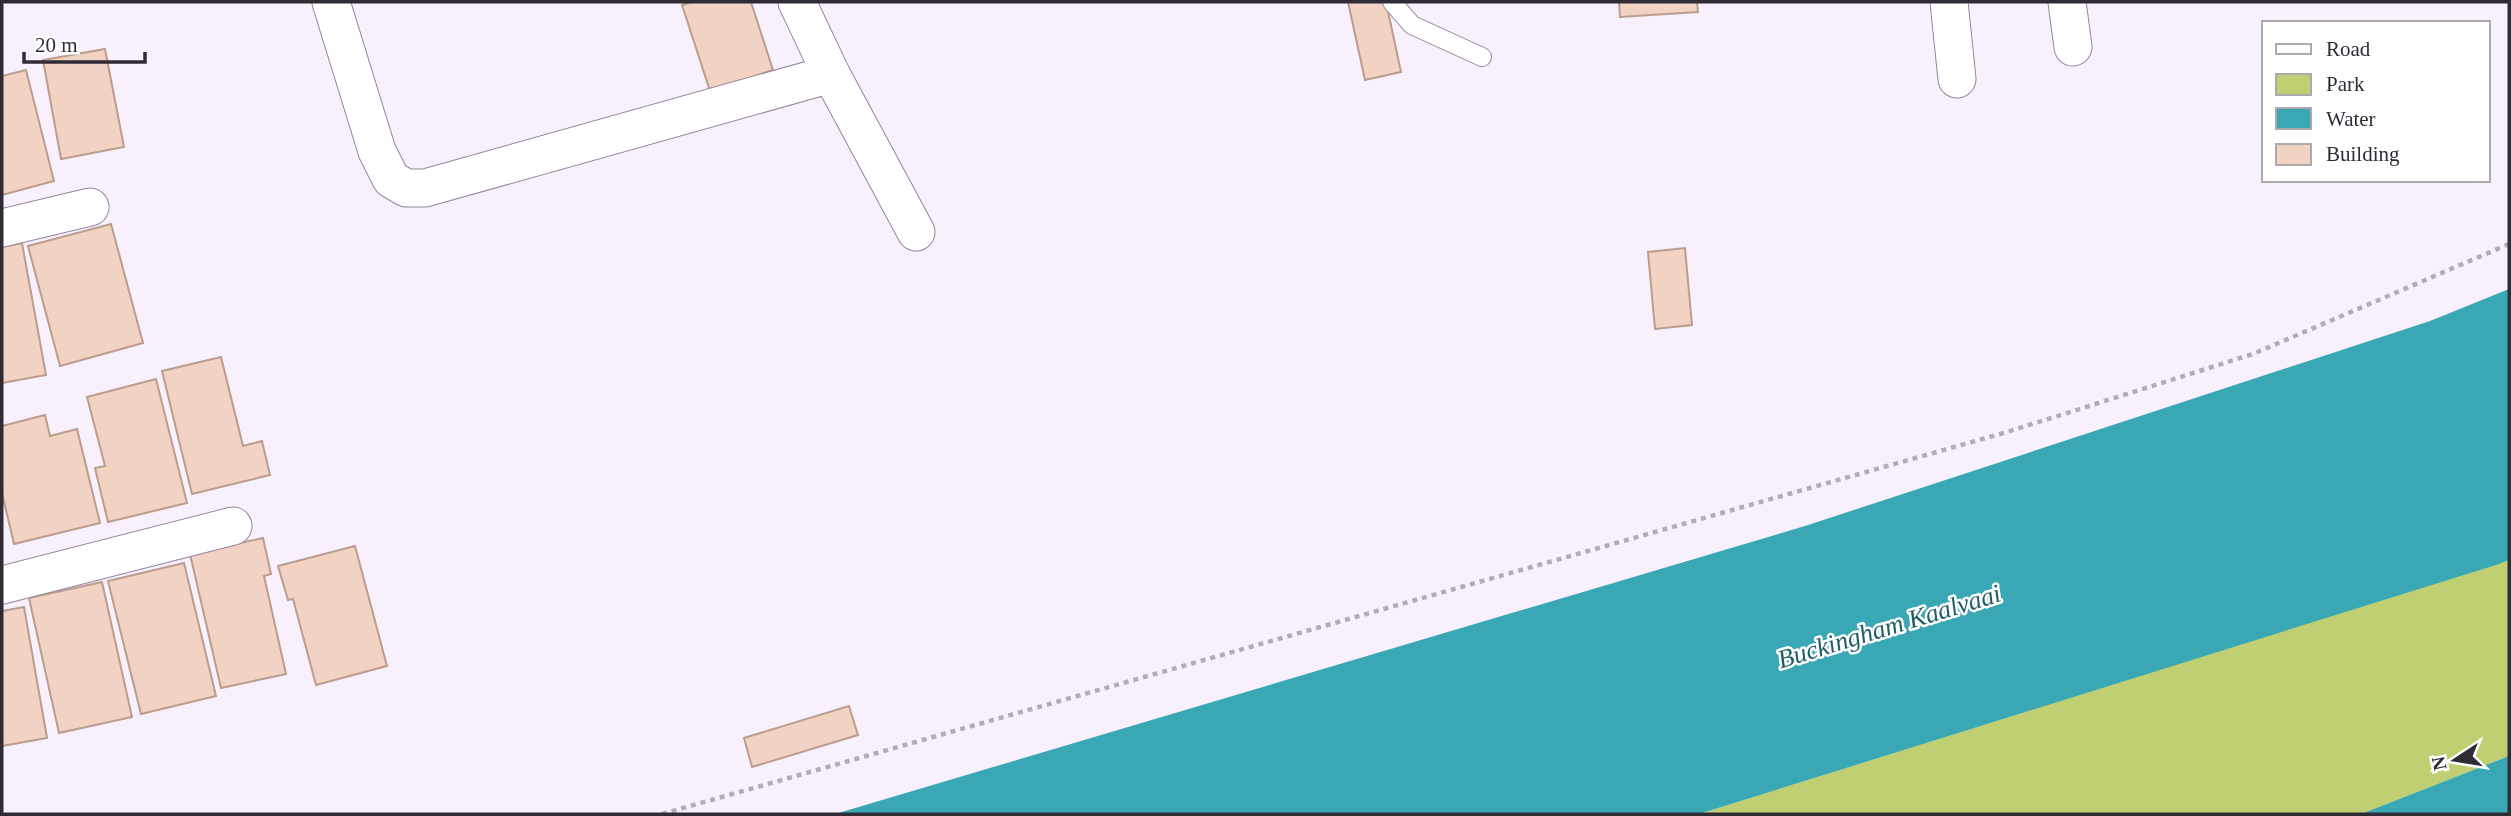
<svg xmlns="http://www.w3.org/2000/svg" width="2511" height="816" font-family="Georgia,serif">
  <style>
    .green { fill: #c0cf71 }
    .water { fill: #3aa8b4 }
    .building { fill: #f2d2c2; stroke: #bb9d8d; stroke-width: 2 }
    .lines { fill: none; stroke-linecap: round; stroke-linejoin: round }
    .service-casing { stroke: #94849e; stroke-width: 20 }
    .minor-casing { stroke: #94849e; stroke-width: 39 }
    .path { stroke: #b3acb8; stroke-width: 4.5; stroke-dasharray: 5 5; stroke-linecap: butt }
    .service { stroke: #fff; stroke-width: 18 }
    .minor { stroke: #fff; stroke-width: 37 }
    .labels { text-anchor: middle; stroke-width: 5; stroke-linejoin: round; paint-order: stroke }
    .water-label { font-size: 26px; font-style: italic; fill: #225d64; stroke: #fff }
  </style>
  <rect width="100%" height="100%" fill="#f8f1fd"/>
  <path class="green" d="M2509,560V756L2361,814H1699Z"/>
  <g class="water">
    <path d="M2509,289V560L2496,565L1699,814H835L1805,526L2430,321Z"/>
    <path d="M2509,756V814H2361Z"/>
  </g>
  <g class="building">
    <path d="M691,2H751L773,70L710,91L682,5Z"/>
    <path d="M1348,2H1386L1401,72L1365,80Z"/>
    <path d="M1619,2H1697L1698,12L1620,17Z"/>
    <path d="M105,49L124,147L61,159L43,60Z"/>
    <path d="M26,70L54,181L2,195V76Z"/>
    <path d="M111,224L143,343L60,366L28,246Z"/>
    <path d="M22,243L46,375L2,383V247Z"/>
    <path d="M1685,248L1692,325L1655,329L1648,252Z"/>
    <path d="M221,357L243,446L262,441L270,475L192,494L162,371Z"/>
    <path d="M156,379L187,503L108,522L95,468L105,466L87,397Z"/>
    <path d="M45,415L50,436L77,429L100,523L14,544L2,493V426Z"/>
    <path d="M263,538L271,574L264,576L286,674L221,688L190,554Z"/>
    <path d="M355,546L387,666L316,685L293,599L288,600L278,566Z"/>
    <path d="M184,563L216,696L141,714L108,581Z"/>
    <path d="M102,582L132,717L59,733L29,598Z"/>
    <path d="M24,607L47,738L2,746V611Z"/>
    <path d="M849,706L858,735L752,767L744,738Z"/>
  </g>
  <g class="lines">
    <defs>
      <path id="service" d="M1392,2L1412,25L1482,57"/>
      <g id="minor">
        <path d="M331,2L377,151L391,179L406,188H425L831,74"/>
        <path d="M797,2L831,74L916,232"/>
        <path d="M1949,2L1957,79"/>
        <path d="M2067,2L2073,47"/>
        <path d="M2,228L90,207"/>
        <path d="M2,585L233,526"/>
      </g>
    </defs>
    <use href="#service" class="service-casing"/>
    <use href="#minor" class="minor-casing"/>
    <path class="path" d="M662,814L2007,432L2253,354L2509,244"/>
    <use href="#service" class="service"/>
    <use href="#minor" class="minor"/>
  </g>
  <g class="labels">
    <g class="water-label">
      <text transform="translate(1889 626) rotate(-17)" y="9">Buckingham Kaalvaai</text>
    </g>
  </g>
  <rect width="2511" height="816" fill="none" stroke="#312b36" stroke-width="7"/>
  <rect x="2262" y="21" width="228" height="161" fill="#ffffff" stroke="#adaaaf" stroke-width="2"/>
  <rect x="2276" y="44" width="35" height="10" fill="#ffffff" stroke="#adaaaf" stroke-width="2"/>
  <text x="2326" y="56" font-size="21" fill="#312b36">Road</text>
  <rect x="2276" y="74" width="35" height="21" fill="#c0cf71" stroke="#adaaaf" stroke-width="2"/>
  <text x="2326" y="91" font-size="21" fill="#312b36">Park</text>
  <rect x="2276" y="108" width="35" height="21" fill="#3aa8b4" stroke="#adaaaf" stroke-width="2"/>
  <text x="2326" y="126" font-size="21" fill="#312b36">Water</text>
  <rect x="2276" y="144" width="35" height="21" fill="#f2d2c2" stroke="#adaaaf" stroke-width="2"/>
  <text x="2326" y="161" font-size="21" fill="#312b36">Building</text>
  <g transform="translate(2455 760) rotate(258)" stroke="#ffffff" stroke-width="5" paint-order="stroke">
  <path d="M0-5L12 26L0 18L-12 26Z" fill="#312b36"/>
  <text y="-10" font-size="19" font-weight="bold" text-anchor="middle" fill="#312b36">N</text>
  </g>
  <path d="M24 52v10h121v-10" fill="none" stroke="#312b36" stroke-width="3.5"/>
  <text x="35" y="52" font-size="21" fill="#312b36" stroke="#ffffff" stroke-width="5" paint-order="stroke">20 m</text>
</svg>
